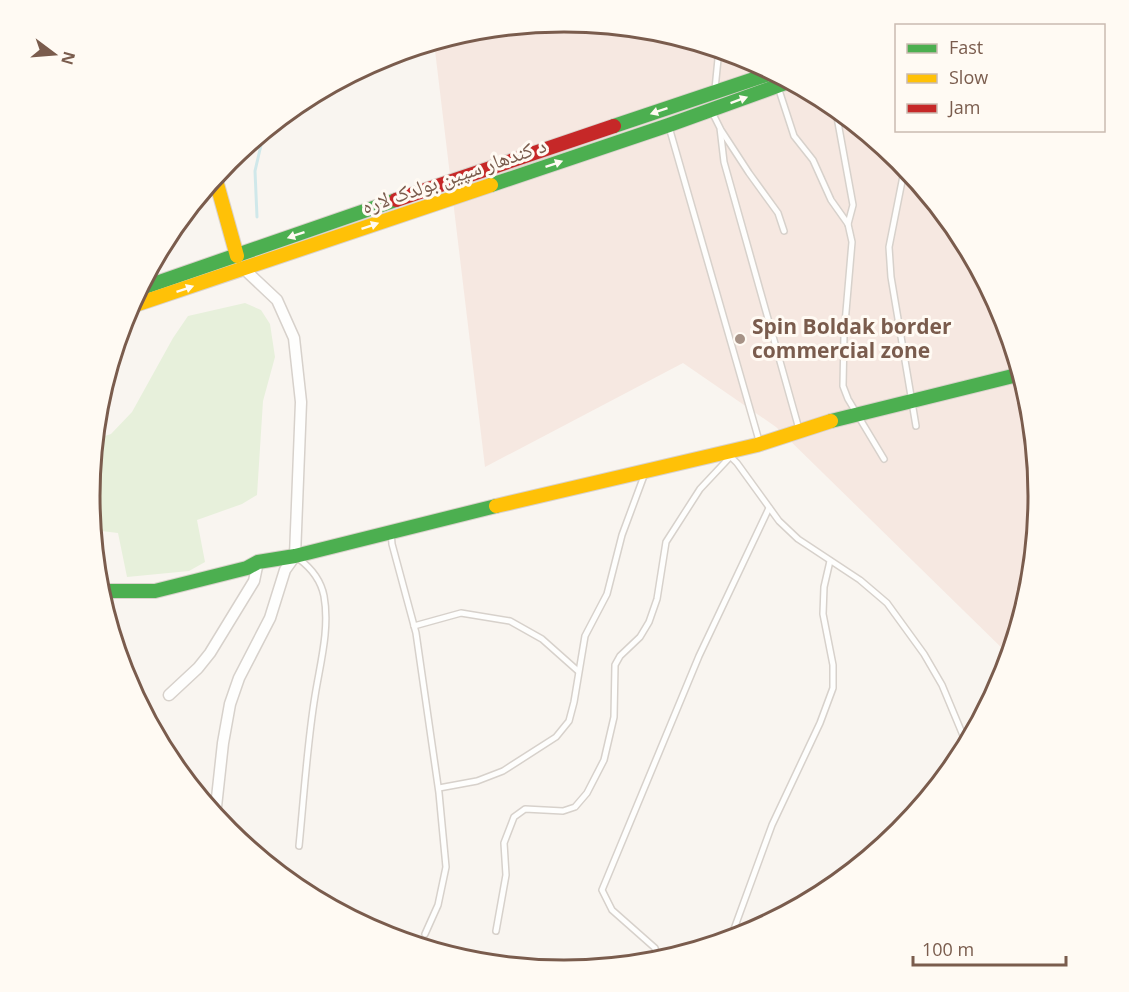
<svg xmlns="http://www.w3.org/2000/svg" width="1129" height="992" font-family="'Open Sans','Noto Naskh Arabic',sans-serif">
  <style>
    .commercial { fill: #f6e8e1 }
    .green { fill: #e7f0db }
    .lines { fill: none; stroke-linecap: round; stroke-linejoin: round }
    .stream { stroke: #d0e8ea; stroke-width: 3 }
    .lane-casing { stroke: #d7d1cb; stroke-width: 8 }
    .street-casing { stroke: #d7d1cb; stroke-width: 13 }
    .fast-casing { stroke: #d9d2cb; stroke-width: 16 }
    .slow-casing { stroke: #d9d2cb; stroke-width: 16 }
    .jam-casing { stroke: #d9d2cb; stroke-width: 16 }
    .lane { stroke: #fefefd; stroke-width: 5 }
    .street { stroke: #fefefd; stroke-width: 10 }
    .fast { stroke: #4caf50; stroke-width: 14 }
    .slow { stroke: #ffc107; stroke-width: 14 }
    .jam { stroke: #c62828; stroke-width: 14 }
    .oneway { fill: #fffaf3 }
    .poi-dot { fill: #a69286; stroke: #fffaf3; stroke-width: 2 }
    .labels { text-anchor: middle; stroke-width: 6; stroke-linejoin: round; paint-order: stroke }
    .street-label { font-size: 21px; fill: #7a5c4d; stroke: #fffaf3 }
    .poi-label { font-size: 21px; font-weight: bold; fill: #7a5c4d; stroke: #fffaf3; text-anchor: start }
    .rim { fill: none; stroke: #7a5c4d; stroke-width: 3 }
  </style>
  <rect width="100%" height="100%" fill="#f9f5f0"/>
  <path class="commercial" d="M565,21L658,30L747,57L829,101L901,160L960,232L1003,315L1030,404L1039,496L1030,589L1010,656L776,427L683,363L485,467L434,42L472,30Z"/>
  <path class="green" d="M245,303L261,310L270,324L275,357L263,401L257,495L242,504L197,520L205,562L189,571L127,577L118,533L93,530L90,496L95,439L111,434L132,412L173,338L188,316Z"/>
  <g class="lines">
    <g class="stream">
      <path d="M288,111L307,110L335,83"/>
      <path d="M257,217L255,171L264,132L267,129"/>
    </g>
    <defs>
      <g id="lane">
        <path d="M778,87L794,136L813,160L831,200L848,224L852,242L844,335L843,386L848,399L884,459"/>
        <path d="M715,89L719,49"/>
        <path d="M835,106L853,205L848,224"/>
        <path d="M712,112L720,128L724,162L799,429"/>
        <path d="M669,127L760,444"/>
        <path d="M721,130L749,173L778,213L784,231"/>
        <path d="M905,166L889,247L891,277L916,426"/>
        <path d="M729,455L737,463L779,521L798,539L860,580L887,603L924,654L942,685L967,745"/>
        <path d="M391,532L392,544L416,633L439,793L446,867L438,905L425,934"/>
        <path d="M299,559C311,568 321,581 324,596C330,629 320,664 315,696C307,745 304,796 299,846"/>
        <path d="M414,626L461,613L510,621L542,639L578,671"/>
        <path d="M439,788L477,781L503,771L556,737L569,721L574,702L585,636L607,594L622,535L645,473"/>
        <path d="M496,931L506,875L504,843L514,817L525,809L563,811L575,807L587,793L604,760L614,717L615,665L620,656L640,637L649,622L657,599L666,542L700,489L730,457"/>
        <path d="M730,940L772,825L820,723L833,688V665L823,614L824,587L830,561"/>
        <path d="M658,962L655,948L612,910L602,890L699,656L769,508"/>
      </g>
      <g id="street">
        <path d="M169,695L198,668L210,653L254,581L258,562"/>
        <path d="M215,816L223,743L230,704L239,678L270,618L285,570L295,556L301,402L294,338L277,300L242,267"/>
      </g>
      <g id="fast">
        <path d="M614,126L775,72"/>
        <path d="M491,185L669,125L791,81"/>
        <path d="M139,289L396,200"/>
        <path d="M831,421L1021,374"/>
        <path d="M99,591H155L247,568L258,562L295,556L496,506"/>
      </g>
      <g id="slow">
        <path d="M215,177L237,256"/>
        <path d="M129,307L491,185"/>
        <path d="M496,506L757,445L831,421"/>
      </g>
      <path id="jam" d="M396,200L614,126"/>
    </defs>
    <use href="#lane" class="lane-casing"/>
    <use href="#street" class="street-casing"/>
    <use href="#fast" class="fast-casing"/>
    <use href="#slow" class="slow-casing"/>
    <use href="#jam" class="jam-casing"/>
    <use href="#lane" class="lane"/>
    <use href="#street" class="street"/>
    <use href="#fast" class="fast"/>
    <use href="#slow" class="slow"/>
    <use href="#jam" class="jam"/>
  </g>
  <defs><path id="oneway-solid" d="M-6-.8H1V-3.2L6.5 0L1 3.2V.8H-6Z" transform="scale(1.5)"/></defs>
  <g class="oneway">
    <use href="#oneway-solid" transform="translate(739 100) rotate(-20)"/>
    <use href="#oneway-solid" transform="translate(659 111) rotate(161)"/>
    <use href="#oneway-solid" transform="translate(554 164) rotate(-19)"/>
    <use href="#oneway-solid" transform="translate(370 226) rotate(-19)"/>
    <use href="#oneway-solid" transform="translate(296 235) rotate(161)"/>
    <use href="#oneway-solid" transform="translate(185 289) rotate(-19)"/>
  </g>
  <circle class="poi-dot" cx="740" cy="339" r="6"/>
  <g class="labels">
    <g class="street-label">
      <text transform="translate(454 176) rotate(-19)" y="7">د کندهار سپین بولدک لاره</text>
    </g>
    <g class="poi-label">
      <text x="752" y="334">Spin Boldak border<tspan x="752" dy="24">commercial zone</tspan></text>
    </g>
  </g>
  <path d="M0 0H1129V992H0ZM100 496a464 464 0 1 1 928 0a464 464 0 1 1-928 0Z" fill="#fffaf3" fill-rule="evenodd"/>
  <path class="rim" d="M100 496a464 464 0 1 1 928 0a464 464 0 1 1-928 0Z"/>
  <rect x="895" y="24" width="210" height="108" fill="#fffaf3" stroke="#cabbb1" stroke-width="1.5"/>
  <rect x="907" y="44" width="30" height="9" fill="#4caf50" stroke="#cabbb1" stroke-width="1.5"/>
  <text x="949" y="54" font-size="18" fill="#7a5c4d">Fast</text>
  <rect x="907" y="74" width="30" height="9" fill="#ffc107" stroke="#cabbb1" stroke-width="1.5"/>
  <text x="949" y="84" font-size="18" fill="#7a5c4d">Slow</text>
  <rect x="907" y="104" width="30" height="9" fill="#c62828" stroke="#cabbb1" stroke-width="1.5"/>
  <text x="949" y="114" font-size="18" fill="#7a5c4d">Jam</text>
  <g transform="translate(54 54) rotate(106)" stroke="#fffaf3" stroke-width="4.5" paint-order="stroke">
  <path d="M0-4.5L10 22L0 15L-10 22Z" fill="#7a5c4d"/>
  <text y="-9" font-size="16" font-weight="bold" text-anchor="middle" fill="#7a5c4d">N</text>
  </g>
  <path d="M913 956v9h153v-9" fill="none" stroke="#7a5c4d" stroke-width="3"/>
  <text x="922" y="956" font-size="18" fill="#7a5c4d" stroke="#fffaf3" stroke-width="4.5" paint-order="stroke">100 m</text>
</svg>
